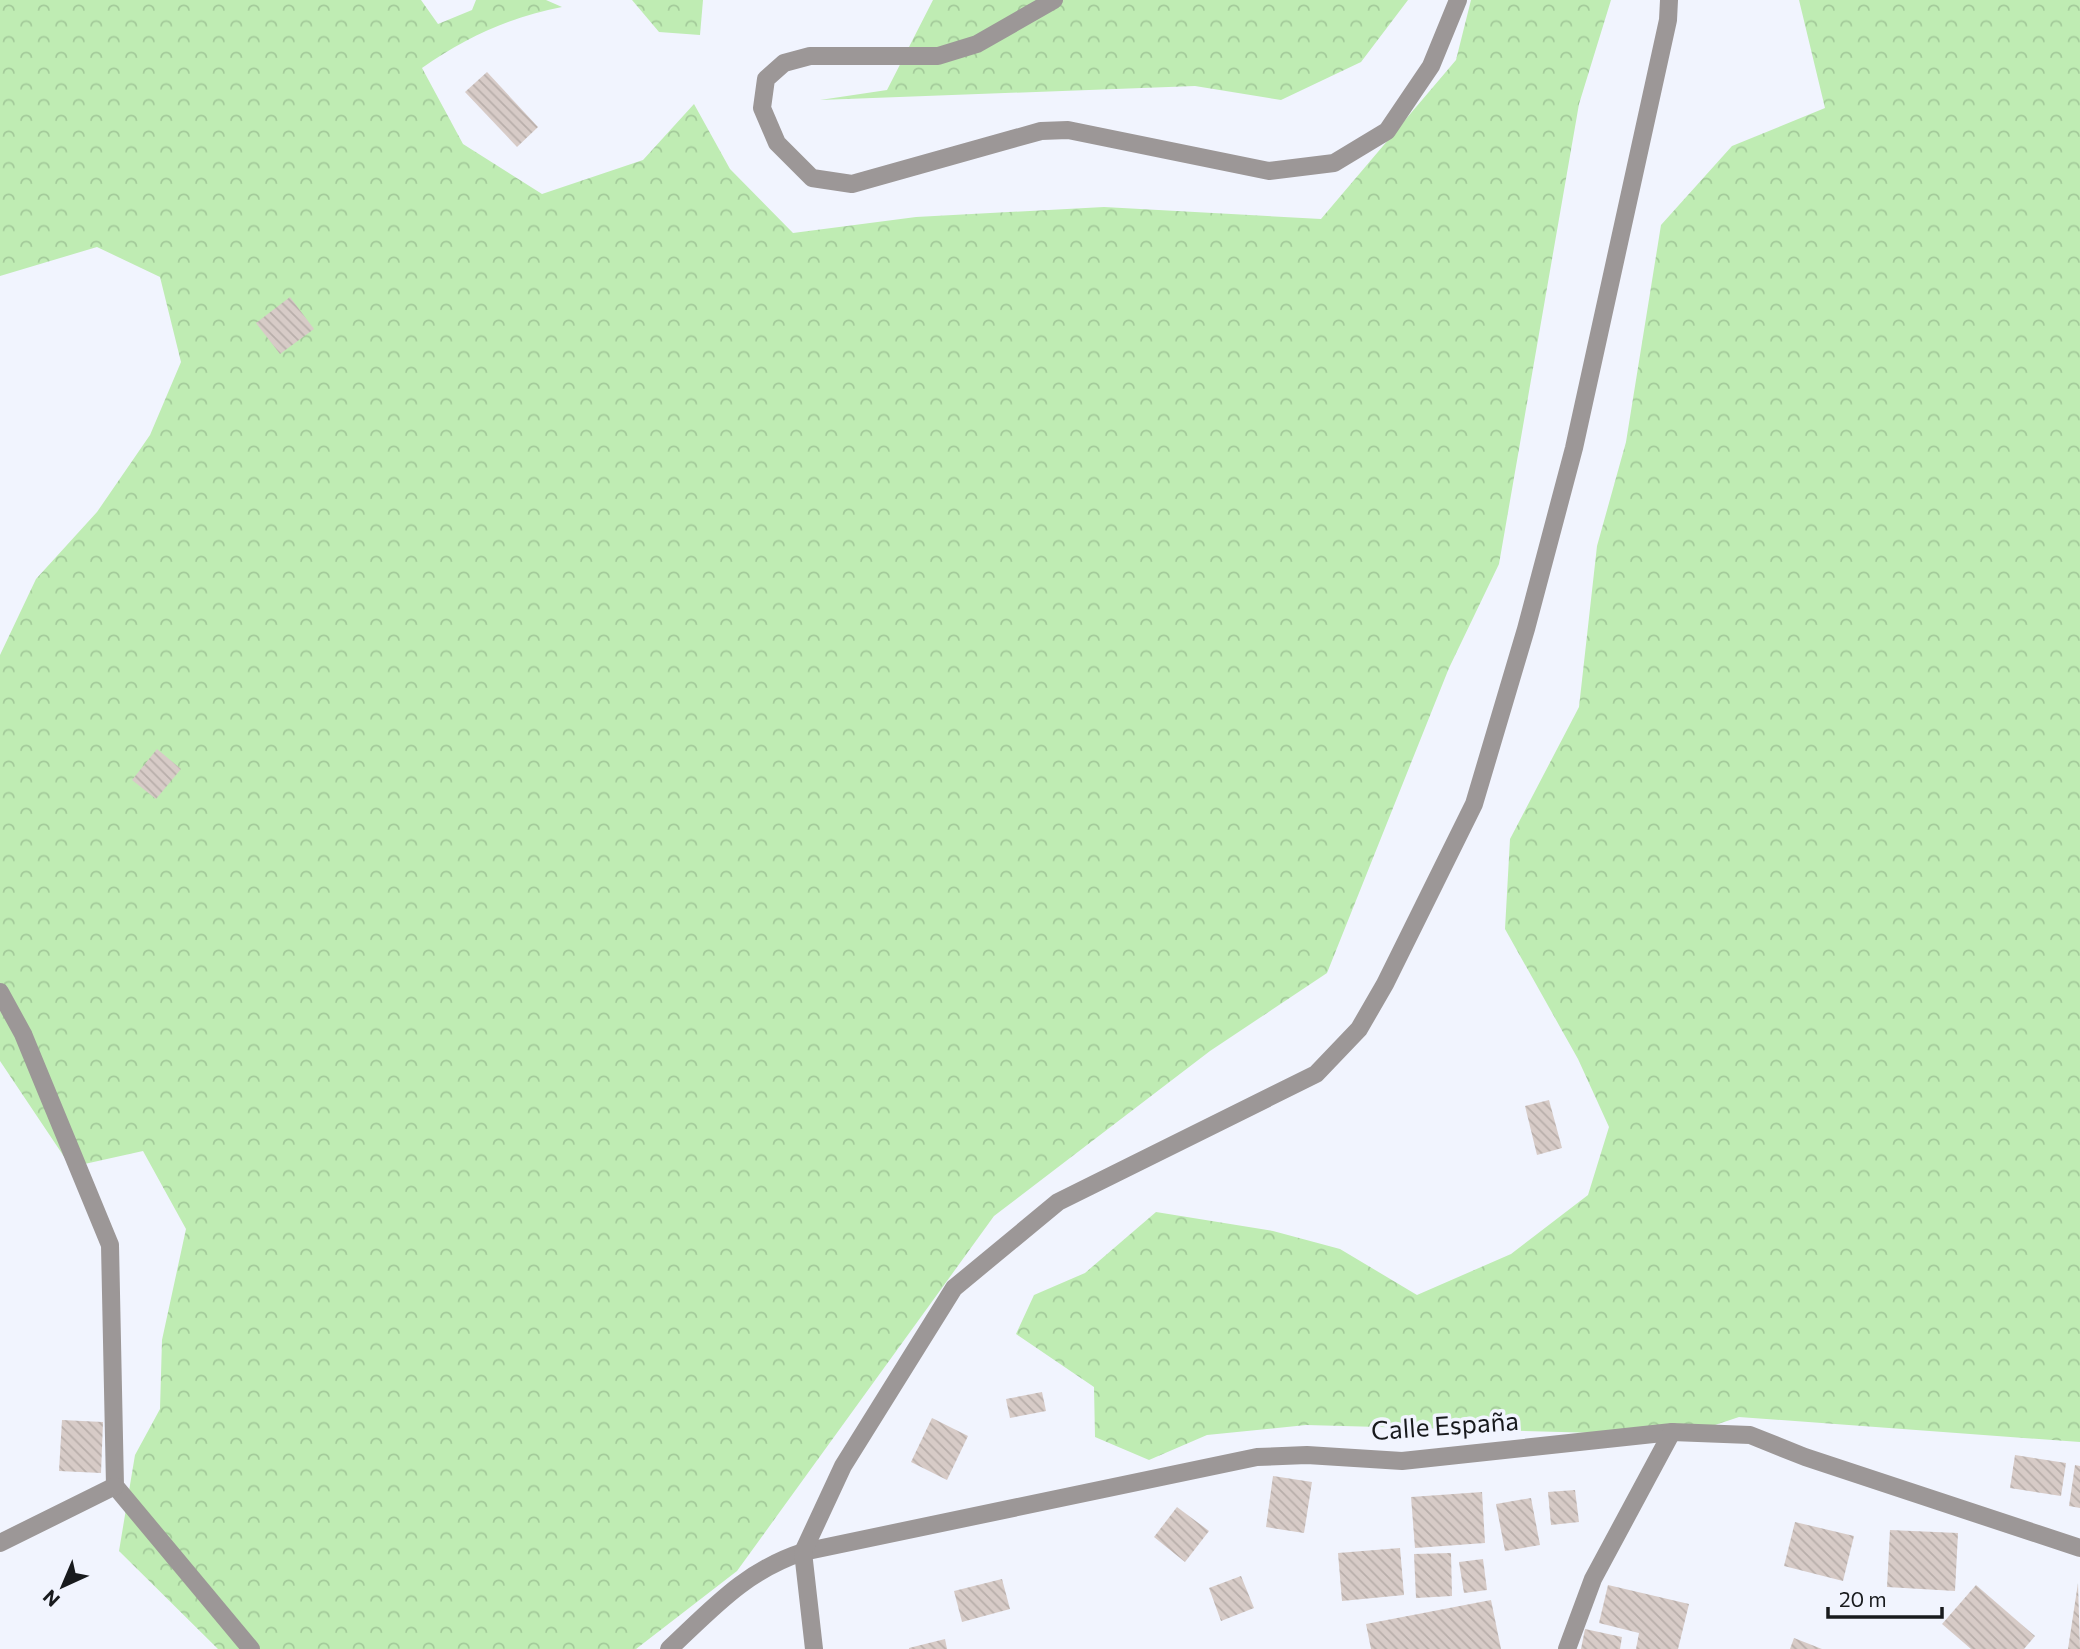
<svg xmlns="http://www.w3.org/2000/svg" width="2080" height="1649" font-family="Commissioner,sans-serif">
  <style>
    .forest { fill: url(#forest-crowns) }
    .building { fill: url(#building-back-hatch) }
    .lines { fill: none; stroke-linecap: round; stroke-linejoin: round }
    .street { stroke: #9c9797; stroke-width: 18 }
    .labels { text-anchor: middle; stroke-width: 7; stroke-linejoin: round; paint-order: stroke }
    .street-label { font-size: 26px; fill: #181a1d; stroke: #f1f4fe }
  </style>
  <defs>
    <pattern id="forest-crowns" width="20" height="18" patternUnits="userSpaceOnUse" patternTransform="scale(1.75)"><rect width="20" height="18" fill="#bfecb3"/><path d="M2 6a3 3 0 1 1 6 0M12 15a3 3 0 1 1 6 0" fill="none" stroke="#a3ca9a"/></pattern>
    <pattern id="building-back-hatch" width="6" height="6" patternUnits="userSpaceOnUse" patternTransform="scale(1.75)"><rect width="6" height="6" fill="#d7cbc7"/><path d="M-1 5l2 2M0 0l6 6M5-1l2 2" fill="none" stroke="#b8aeaa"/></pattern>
  </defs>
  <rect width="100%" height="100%" fill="#f1f4fe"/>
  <g class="forest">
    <path d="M0,0H421L438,24L472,10L476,0H546L562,7C510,17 465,38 422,68L463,144L542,194L643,160L694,104L730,169L793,233L916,217L1104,207L1321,219L1456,60L1471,0H1611L1579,104L1499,564L1449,668L1327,973L1210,1051L994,1216L737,1571L636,1649H218L119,1551L135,1455L160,1409L162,1340L186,1229L143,1151L71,1167L0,1061V655L36,579L97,512L150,435L181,362L160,277L97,247L0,276Z"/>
    <path d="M632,0H703L700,35L659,32Z"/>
    <path d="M933,0H1408L1361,62L1281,100L1195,86L820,100L887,90Z"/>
    <path d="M1799,0H2080V1442L1739,1417L1691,1433L1635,1434L1306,1425L1207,1435L1149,1460L1095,1437L1094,1387L1016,1334L1034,1295L1085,1273L1156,1212L1273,1231L1340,1249L1417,1295L1511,1254L1588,1195L1609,1127L1578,1059L1505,929L1510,839L1579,707L1597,546L1626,442L1661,225L1732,146L1825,108Z"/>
  </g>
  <g class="building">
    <path d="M487,72L538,127L517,147L465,92Z"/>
    <path d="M290,297L314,329L280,354L256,323Z"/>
    <path d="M157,749L181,769L156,799L132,780Z"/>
    <path d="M1549,1100L1562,1148L1537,1155L1525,1106Z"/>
    <path d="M1042,1392L1046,1411L1010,1418L1006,1399Z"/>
    <path d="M932,1418L968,1436L947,1480L911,1462Z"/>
    <path d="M62,1420L103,1422L101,1473L59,1471Z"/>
    <path d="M2015,1455L2066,1463L2061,1496L2010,1488Z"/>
    <path d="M2075,1465L2080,1466V1508L2069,1506Z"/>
    <path d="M1273,1476L1312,1482L1304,1533L1266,1527Z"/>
    <path d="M1575,1490L1579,1522L1551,1525L1548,1492Z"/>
    <path d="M1482,1492L1485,1543L1415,1548L1411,1497Z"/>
    <path d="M1531,1498L1540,1545L1505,1551L1496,1504Z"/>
    <path d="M1177,1507L1209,1531L1185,1562L1154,1537Z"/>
    <path d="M1795,1522L1854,1536L1843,1581L1784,1566Z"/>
    <path d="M1890,1530L1958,1533L1955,1591L1887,1587Z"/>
    <path d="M1400,1548L1404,1595L1342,1601L1338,1553Z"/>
    <path d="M1451,1553L1452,1596L1416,1598L1414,1554Z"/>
    <path d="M1483,1559L1487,1590L1464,1593L1459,1562Z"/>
    <path d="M1241,1576L1254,1608L1221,1621L1209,1588Z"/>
    <path d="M1002,1579L1010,1609L962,1622L954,1591Z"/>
    <path d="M2078,1583L2080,1649H2068Z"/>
    <path d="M1608,1585L1689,1604L1678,1649H1636L1639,1633L1599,1623Z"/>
    <path d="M1976,1585L2035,1636L2024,1649H1971L1942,1624Z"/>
    <path d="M1491,1600L1501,1649H1371L1366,1624Z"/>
    <path d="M1585,1629L1622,1637L1620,1649H1581Z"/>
    <path d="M1794,1638L1822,1649H1790Z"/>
    <path d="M945,1639L947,1649H909V1648Z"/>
  </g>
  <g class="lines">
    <g class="street">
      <path d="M1054,0L977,44L938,56H810L784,63L766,79L762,108L777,143L812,178L852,184L1041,131L1068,130L1269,171L1334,163L1387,131L1431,66L1458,0"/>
      <path d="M0,992L23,1034L110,1245L115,1486L251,1649"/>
      <path d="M0,1543L115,1486"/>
      <path d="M669,1649C713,1608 745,1571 803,1552L1257,1457L1307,1455L1402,1461L1672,1432L1750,1435L1805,1457L2080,1548"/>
      <path d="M814,1649L803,1552L843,1466L954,1288L1058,1202L1316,1074L1359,1029L1385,984L1474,804L1526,629L1574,448L1668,20L1669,0"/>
      <path d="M1567,1649L1593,1579L1672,1432"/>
    </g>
  </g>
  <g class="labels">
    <g class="street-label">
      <text transform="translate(1445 1426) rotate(-4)" y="9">Calle España</text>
    </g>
  </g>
  <g transform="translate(63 1586) rotate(224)" stroke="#f1f4fe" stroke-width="5" paint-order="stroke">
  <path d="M0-5L12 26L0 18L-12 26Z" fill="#181a1d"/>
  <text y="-10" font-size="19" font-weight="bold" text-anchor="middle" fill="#181a1d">N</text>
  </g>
  <path d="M1828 1607v10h114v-10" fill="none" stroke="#181a1d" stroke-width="3.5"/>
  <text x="1839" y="1607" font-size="21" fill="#181a1d" stroke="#f1f4fe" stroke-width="5" paint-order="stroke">20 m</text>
</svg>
